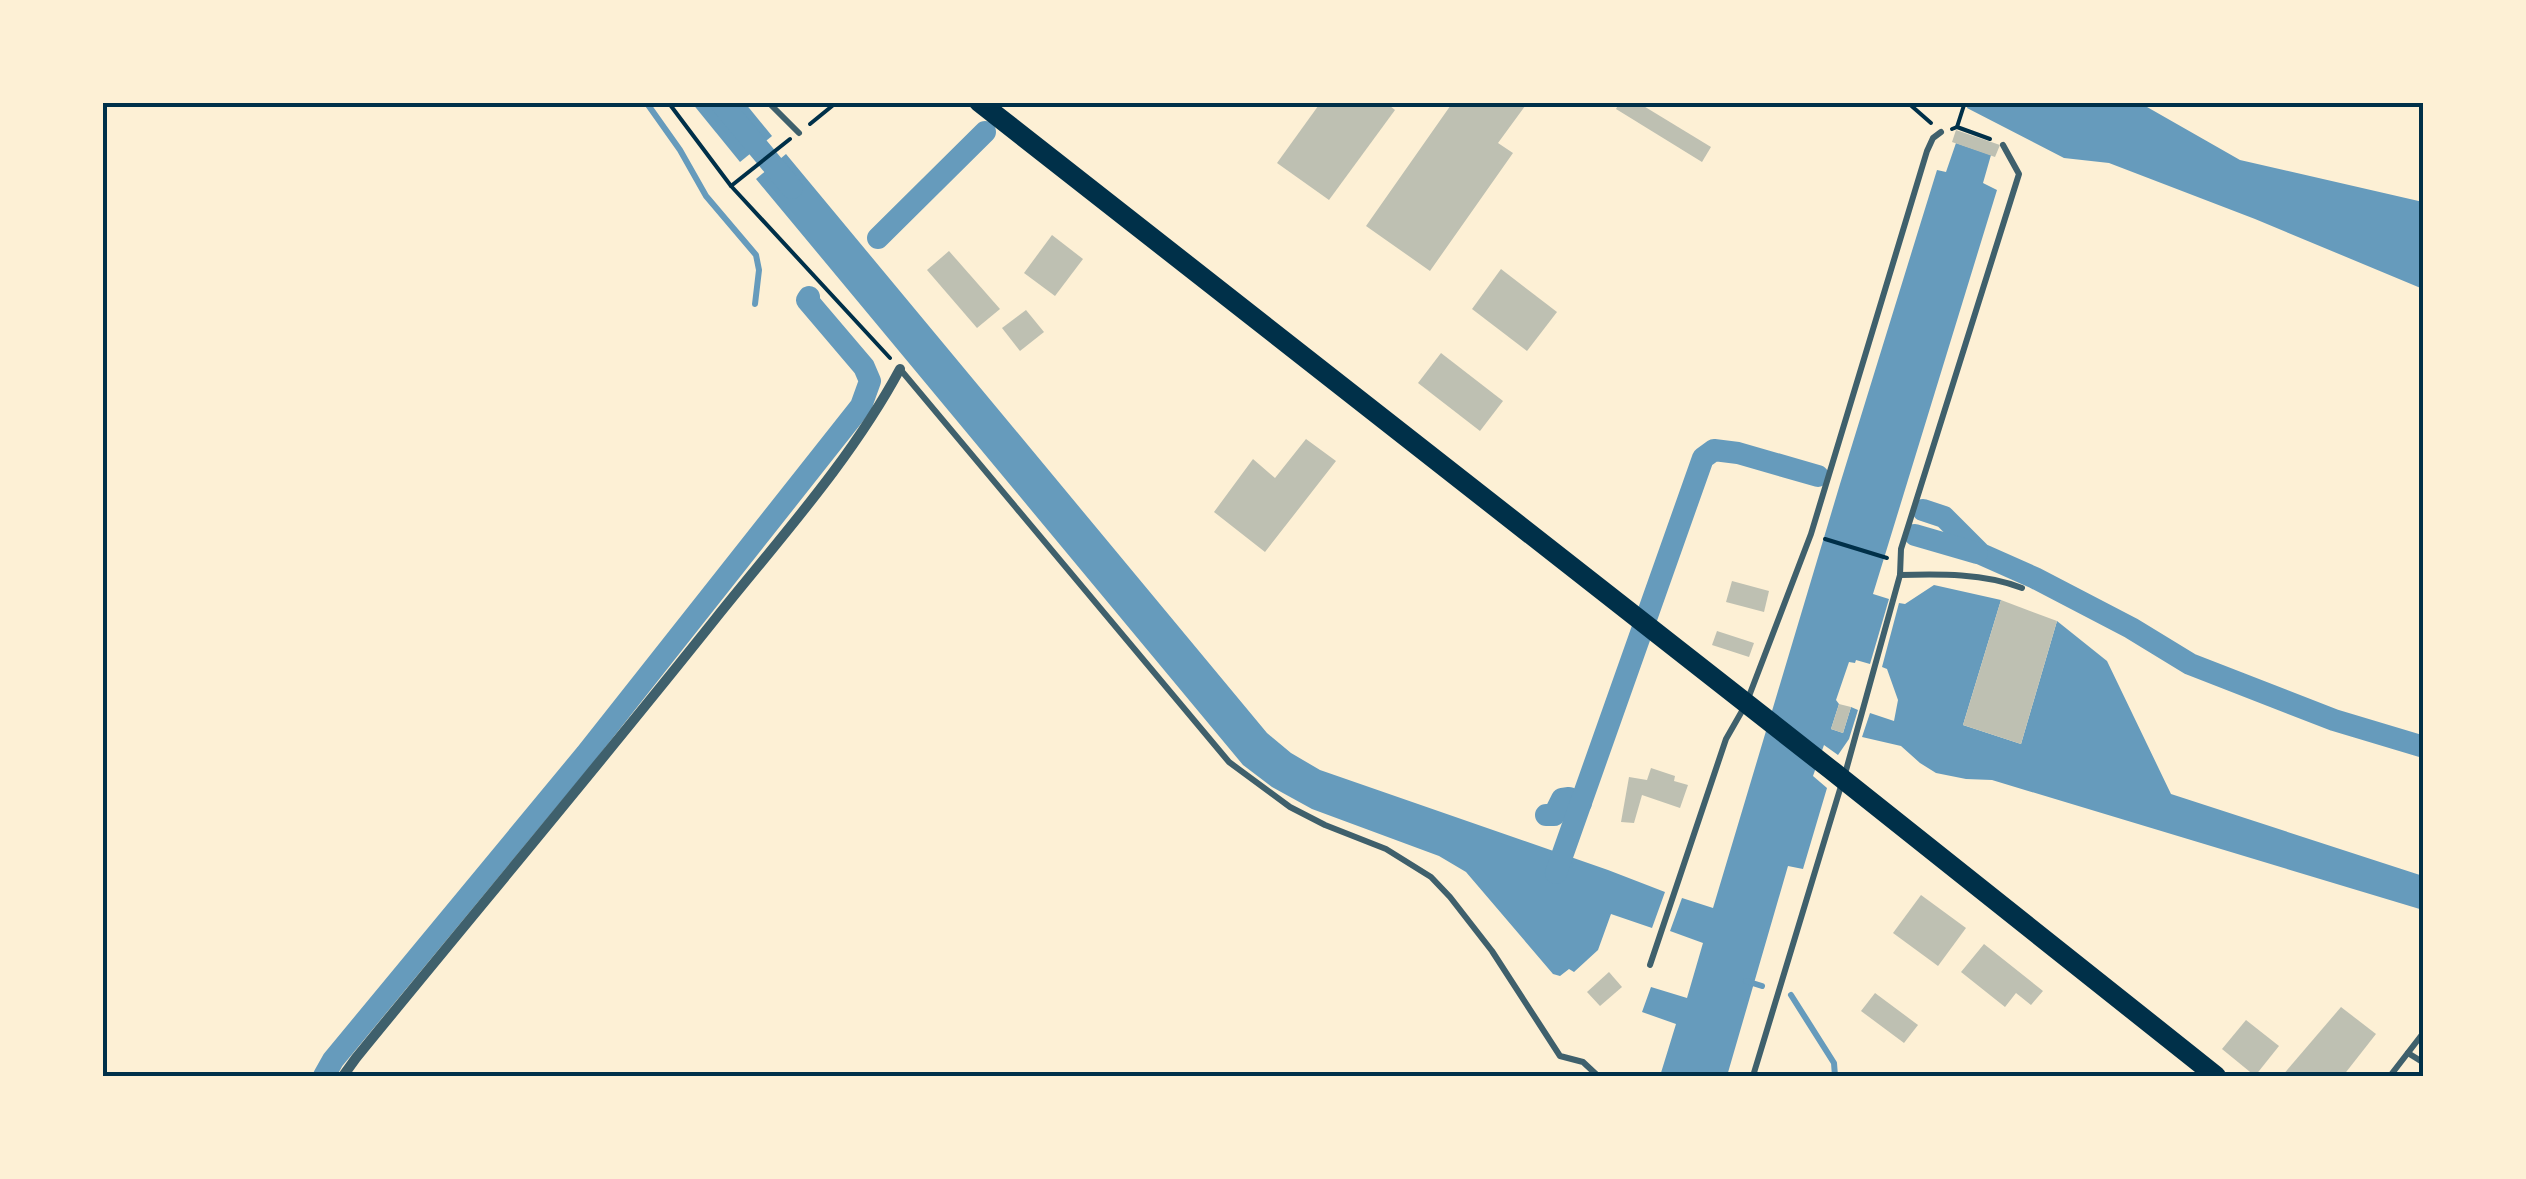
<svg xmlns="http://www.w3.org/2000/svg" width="2526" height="1179" font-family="Ubuntu,sans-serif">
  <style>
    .water { fill: #669bbc }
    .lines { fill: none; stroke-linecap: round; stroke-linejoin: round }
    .stream { stroke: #669bbc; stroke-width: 6 }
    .canal { stroke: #669bbc; stroke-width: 22 }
    .building { fill: #bec0b2 }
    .path { stroke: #003049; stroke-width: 4 }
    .service { stroke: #3f606c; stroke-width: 6 }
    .minor { stroke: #3f606c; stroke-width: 10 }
    .primary { stroke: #003049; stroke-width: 20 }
    .neatline { fill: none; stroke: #003049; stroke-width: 4 }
  </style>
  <rect width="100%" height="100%" fill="#fdf0d5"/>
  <g class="water">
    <path d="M1969,102L2140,103L2240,160L2423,202V289L2255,219L2109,163L2064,158L1967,108Z"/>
    <path d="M692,103H745L772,136L740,162Z"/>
    <path d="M1956,143L1991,155L1983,183L1997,190L1873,594L1889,599L1870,664L1856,660L1855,663L1849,662L1836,700L1839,704L1831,729L1843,733L1851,707L1858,710L1849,739L1838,755L1824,745L1813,776L1827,788L1803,869L1788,866L1727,1076H1660L1676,1024L1642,1012L1651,987L1687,998L1703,943L1670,931L1682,898L1713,908L1840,484L1937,170L1946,172Z"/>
    <path d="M786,154L1267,733L1291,753L1320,770L1608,870L1665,892L1652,928L1611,914L1598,950L1574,972L1569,969L1560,976L1553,974L1466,872L1439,856L1312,809L1272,787L1243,765L756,179Z"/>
    <path d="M1934,585L2001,600L1963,725L2021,744L2057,621L2107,661L2171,794L2423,876V910L1992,780L1966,779L1936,773L1920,763L1901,746L1862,737L1870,713L1894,721L1898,700L1887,669L1882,667L1899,603L1905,604Z"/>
  </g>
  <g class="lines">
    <g class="stream">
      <path d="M646,102L680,150L706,196L756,255L759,270L755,304"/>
      <path d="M1746,981L1762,986"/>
      <path d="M1791,995L1834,1063L1835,1076"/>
    </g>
    <g class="canal">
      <path d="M720,102L792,188"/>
      <path d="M878,238L985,132"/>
      <path d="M1923,510L1944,517L1981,554L2035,578L2131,628L2190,664L2334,720L2424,747"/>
      <path d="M1915,535L1977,553"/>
      <path d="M1546,815H1554L1562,799L1569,798L1581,803"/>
      <path d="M1556,873L1703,458L1714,450L1738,453L1818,476"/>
      <path d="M324,1076L333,1060L586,754L861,406L870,381L864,367L807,300L809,297"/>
    </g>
  </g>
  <g class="building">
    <path d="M1321,102H1385L1395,110L1329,200L1277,163Z"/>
    <path d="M1453,102H1528L1498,143L1513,153L1430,271L1366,226Z"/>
    <path d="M1620,102H1637L1711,147L1702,162L1616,109Z"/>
    <path d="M1956,130L2000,145L1995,157L1952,142Z"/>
    <path d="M1052,235L1083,259L1055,296L1024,273Z"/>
    <path d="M949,251L1000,309L977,328L927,270Z"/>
    <path d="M1501,269L1557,312L1527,351L1472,309Z"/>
    <path d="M1026,310L1044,332L1020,351L1002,328Z"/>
    <path d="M1441,353L1503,401L1480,431L1418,383Z"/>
    <path d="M1306,439L1336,461L1265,552L1214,512L1253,459L1275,478Z"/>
    <path d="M1732,581L1769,591L1764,612L1726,602Z"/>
    <path d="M2001,600L2057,621L2021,744L1963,725Z"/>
    <path d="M1717,631L1754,643L1749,657L1712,645Z"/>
    <path d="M1839,704L1851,707L1843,733L1831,729Z"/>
    <path d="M1651,768L1675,776L1674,781L1688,785L1680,808L1642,795L1634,823L1621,822L1629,777L1647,780Z"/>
    <path d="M1921,895L1966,928L1938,966L1893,933Z"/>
    <path d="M1984,944L2043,991L2031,1005L2016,993L2005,1007L1961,972Z"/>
    <path d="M1609,972L1622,987L1600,1006L1587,992Z"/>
    <path d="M1875,993L1918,1025L1904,1043L1861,1011Z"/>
    <path d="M2341,1007L2376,1034L2343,1076H2282Z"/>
    <path d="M2246,1020L2279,1046L2255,1076L2222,1049Z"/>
  </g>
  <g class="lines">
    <g class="path">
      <path d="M668,102L731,186L890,358"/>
      <path d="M1907,102L1931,123"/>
      <path d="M810,124L837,102"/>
      <path d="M1957,127L1965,102"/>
      <path d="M1952,129L1957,127L1990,139"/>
      <path d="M731,186L790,139"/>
      <path d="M1825,539L1887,558"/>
    </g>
    <g class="service">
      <path d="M768,102L799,133"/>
      <path d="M900,369L1229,762L1290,807L1325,825L1386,849L1431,877L1450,897L1492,951L1560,1056L1583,1062L1598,1076"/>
      <path d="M1900,575C1939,574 1984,573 2022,588"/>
      <path d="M1845,774L1900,575L1901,549L2019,174L2003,145"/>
      <path d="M1650,965L1726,739L1746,704L1811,534L1927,151L1933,138L1941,132"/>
      <path d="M2408,1053L2424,1063"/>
      <path d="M1753,1076L1841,786"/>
      <path d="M2390,1076L2424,1032"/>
    </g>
    <path class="minor" d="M343,1076L356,1058C476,911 598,766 716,618C780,538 851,460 900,369"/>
    <path class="primary" d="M979,102L1830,769L2216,1076"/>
  </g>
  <rect width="2526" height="1179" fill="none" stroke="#fdf0d5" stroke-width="210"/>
  <rect x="105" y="105" width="2316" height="969" class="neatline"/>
</svg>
